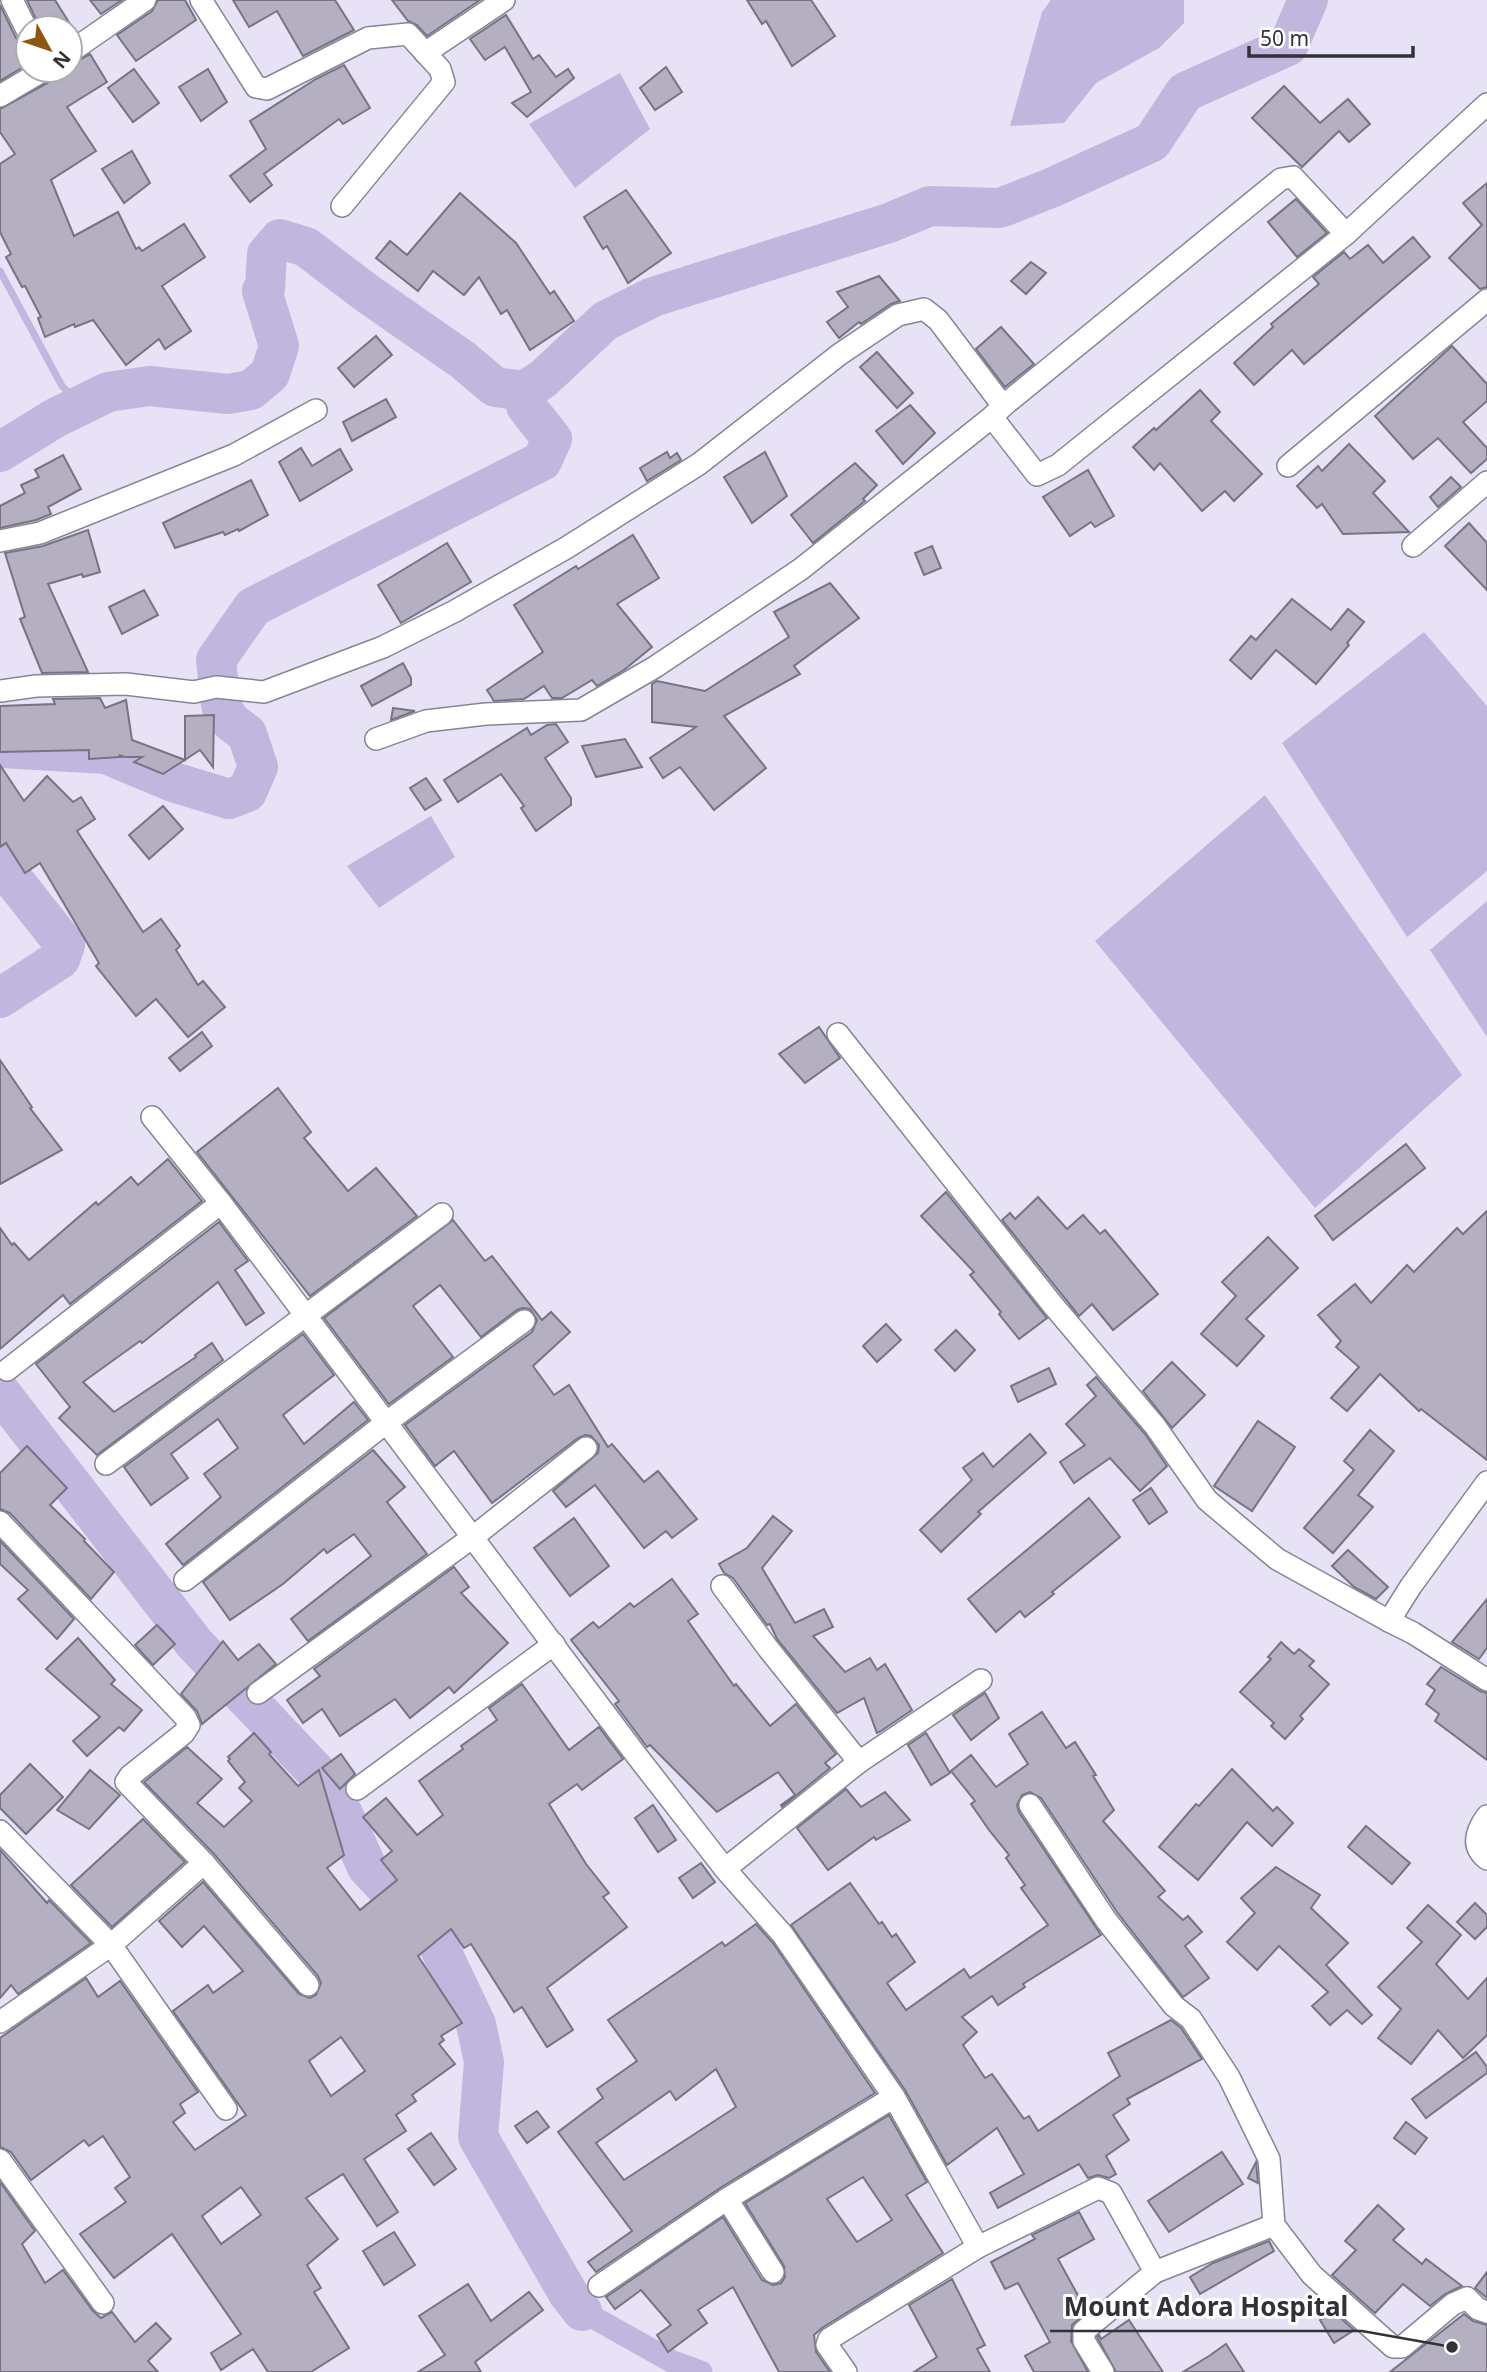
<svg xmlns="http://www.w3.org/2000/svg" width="1487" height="2372" font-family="'Noto Sans',sans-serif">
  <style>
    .water { fill: #c1b7de }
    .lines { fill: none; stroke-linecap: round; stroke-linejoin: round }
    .stream { stroke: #c1b7de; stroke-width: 7 }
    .canal { stroke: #c1b7de; stroke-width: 23 }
    .river { stroke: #c1b7de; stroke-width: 40 }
    .building { fill: #b4afc1; stroke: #787384; stroke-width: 2; fill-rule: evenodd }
    .street-casing { stroke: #888495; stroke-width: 24 }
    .street { stroke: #fff; stroke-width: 21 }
    .leader { fill: none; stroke: #333138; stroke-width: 2.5 }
    .callout-dot { fill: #333138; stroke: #fff; stroke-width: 2.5 }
    .callout-label { font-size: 26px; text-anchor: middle; font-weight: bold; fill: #333138; stroke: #fff; stroke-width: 6; stroke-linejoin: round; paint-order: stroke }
  </style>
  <rect width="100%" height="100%" fill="#e7e2f5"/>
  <g class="water">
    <path d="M1051,0H1184V23L1159,48L1096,83L1064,123L1010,126L1042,12Z"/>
    <path d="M620,73L650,129L575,188L529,124Z"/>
    <path d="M1424,632L1487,706V871L1407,937L1282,743Z"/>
    <path d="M1265,795L1462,1075L1315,1208L1095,941Z"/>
    <path d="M431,816L455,857L379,908L347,866Z"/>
    <path d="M1487,901V1037L1430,950Z"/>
  </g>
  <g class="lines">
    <path class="stream" d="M0,271L62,386L82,405"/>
    <path class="canal" d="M582,2311L673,2362L701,2372"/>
    <g class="river">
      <path d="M0,452L55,418L108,392L149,386L228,394L251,390L270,374L279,346L262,291L265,288L267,254L280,239L306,247L368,294L463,360L495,387L524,391L543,379L605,321L653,297L889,223L930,206L1000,208L1051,188L1152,142L1185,92L1288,46L1308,0"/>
      <path d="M0,748L106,754L173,782L229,799L247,792L258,767L247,734L230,721L221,705L216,660L253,607L542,461L552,439L526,406L524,391"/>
      <path d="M0,863L65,945L60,959L0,998"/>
      <path d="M0,1392L195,1644L317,1773L343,1814L367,1867L436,1940L476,2024L484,2062L478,2137L568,2293L582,2311"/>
    </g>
  </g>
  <g class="building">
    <path d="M27,0H55L75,32L70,36V28H40Z"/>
    <path d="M90,0H122L101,14Z"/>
    <path d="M158,0H185L196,20L136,61L117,35L152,11Z"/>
    <path d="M233,0H335L354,30L303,56L277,11L249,27Z"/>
    <path d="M392,0H480L427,36L417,25L408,21Z"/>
    <path d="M747,0H811L835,36L792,66L766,21L762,24Z"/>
    <path d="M0,5L16,38L28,55V64L0,81Z"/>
    <path d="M506,15L533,59L539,55L556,77L568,69L574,78L527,117L512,103L531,92L505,47L485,60L470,39Z"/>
    <path d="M90,54L107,82L67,107L96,151L51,180L74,236L118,212L136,249L139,247L142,251L184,224L205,257L162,286L191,331L165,349L159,339L126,365L93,320L75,327L74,324L45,337L38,318L41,317L25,286L22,287L6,257L11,254L0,232V164L15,154L0,132V109L51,81L57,70H70V65Z"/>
    <path d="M344,65L370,108L343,124L339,119L264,174L272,185L250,202L230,176L266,149L250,121L316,79Z"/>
    <path d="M666,67L682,92L655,110L640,88Z"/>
    <path d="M134,69L159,103L133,122L108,88Z"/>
    <path d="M208,69L227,102L201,121L179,87Z"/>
    <path d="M1284,86L1320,123L1348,99L1370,124L1349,142L1339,131L1302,167L1252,118Z"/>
    <path d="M132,151L150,183L124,203L102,169Z"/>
    <path d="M1487,183V287L1480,289L1449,258L1482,225L1463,203Z"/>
    <path d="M626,190L671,253L628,283L607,246L603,249L584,217Z"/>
    <path d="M460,193L516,243L550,294L554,291L574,321L530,350L507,310L501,314L479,277L464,295L433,271L418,291L376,258L390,241L407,255Z"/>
    <path d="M1296,199L1327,233L1297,257L1268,222Z"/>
    <path d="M1413,237L1430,257L1304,364L1292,350L1254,385L1234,363L1273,327L1271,324L1319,284L1313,277L1344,252L1350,259L1368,245L1383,263Z"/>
    <path d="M1031,262L1046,273L1026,294L1011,281Z"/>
    <path d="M879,276L900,301L891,304L861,324L859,322L839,338L827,322L848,307L837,292Z"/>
    <path d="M1001,327L1034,364L1005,387L976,349Z"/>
    <path d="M376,336L392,355L354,387L338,368Z"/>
    <path d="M1452,346L1487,384V401L1463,422L1487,448V459L1471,473L1438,438L1413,459L1375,416Z"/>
    <path d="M877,352L913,393L897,408L860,367Z"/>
    <path d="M1200,390L1220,412L1211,421L1262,474L1234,501L1225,491L1202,511L1160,463L1154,470L1133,447L1154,428L1156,430Z"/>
    <path d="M386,399L396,417L352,441L343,422Z"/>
    <path d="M910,405L935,433L903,464L876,431Z"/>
    <path d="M1349,444L1385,481L1373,493L1409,532L1343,534L1322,504L1317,508L1297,486L1318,466L1322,471Z"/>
    <path d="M301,448L312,466L340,449L352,470L300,501L279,462Z"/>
    <path d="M667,452L670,458L677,453L681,460L647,481L640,468Z"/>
    <path d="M765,452L787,496L752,523L724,477Z"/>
    <path d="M63,455L81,489L48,507L51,514L36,520L0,528V506L25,493L21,485L39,477L35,470Z"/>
    <path d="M855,463L877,485L863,499L865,501L813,543L791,515Z"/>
    <path d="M1088,470L1114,516L1095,527L1091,522L1070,536L1043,497Z"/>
    <path d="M1451,477L1461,487L1438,507L1430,497Z"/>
    <path d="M251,480L268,515L239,531L238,529L225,535L223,532L175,548L163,523Z"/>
    <path d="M1469,523L1487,543V590L1445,546Z"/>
    <path d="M88,530L100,572L83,577L82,574L48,584L88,672L42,673L20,619L25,617L5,553L43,546Z"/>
    <path d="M633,535L659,578L617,604L652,647L624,670L597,686L592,680L562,698H552L544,686L524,699L494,701L487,690L543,652L514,605L576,566L578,569Z"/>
    <path d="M447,543L471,582L401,623L378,585Z"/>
    <path d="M932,546L941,568L924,575L915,553Z"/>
    <path d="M830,583L859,618L794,666L800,674L724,716L766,768L714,810L680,767L663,778L650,758L696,727L652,722V684L657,681L705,691L789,637L774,612Z"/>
    <path d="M144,590L158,615L122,634L109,607Z"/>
    <path d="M1292,599L1331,630L1348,609L1364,622L1347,643L1349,645L1316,684L1276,650L1251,679L1230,660L1251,636L1256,640Z"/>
    <path d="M403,663L411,678V685L372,706L361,686Z"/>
    <path d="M100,698L105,708L126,700L132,740L185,760V716L214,715L213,767L200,750L163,774L134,762L142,757H125L119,755L121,757L89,759V750L0,752V706L55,704L53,699Z"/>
    <path d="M393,708L415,711L391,720Z"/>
    <path d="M556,724L568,742L545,758L571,798V805L536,831L521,808L524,806L501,774L458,802L444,780L527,728L531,735L547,725Z"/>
    <path d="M625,739L642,767L596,777L582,746Z"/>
    <path d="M0,765L24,801L47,776L73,802L81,797L95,819L77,831L143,932L161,919L180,946L176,950L198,985L203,981L225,1007L188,1037L156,999L136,1016L96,966L99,963L40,863L25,873L6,843L0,847Z"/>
    <path d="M426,778L441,800L425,810L410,788Z"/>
    <path d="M163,806L183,829L149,859L129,835Z"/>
    <path d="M819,1027L840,1058L805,1083L779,1054Z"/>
    <path d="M202,1032L212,1046L180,1071L169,1058Z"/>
    <path d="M0,1060L32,1107L30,1108L62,1150L0,1184Z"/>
    <path d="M278,1088L311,1132L304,1138L348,1191L376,1168L417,1216L310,1296L197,1152Z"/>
    <path d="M1406,1144L1425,1168L1333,1240L1315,1216Z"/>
    <path d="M168,1159L202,1201L70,1304L63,1295L0,1349V1228L12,1245L14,1243L29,1260L96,1202L98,1205L131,1177L138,1185Z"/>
    <path d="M946,1192L1047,1318L1019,1339L999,1314L1001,1312L970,1275L974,1272L921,1216Z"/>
    <path d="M1038,1197L1067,1229L1083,1215L1100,1234L1105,1230L1158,1294L1113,1330L1092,1304L1079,1316L1002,1220L1010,1213L1015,1219Z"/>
    <path d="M1487,1211V1460L1421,1409L1419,1411L1380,1374L1347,1411L1331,1398L1359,1367L1336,1347L1341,1341L1318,1315L1355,1284L1371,1303L1407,1265L1414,1272L1457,1228L1463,1234Z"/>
    <path d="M453,1220L485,1261L492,1256L542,1320L551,1312L570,1332L533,1366L554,1395L569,1385L608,1447L612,1444L644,1482L658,1471L697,1519L672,1538L666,1531L644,1548L595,1485L566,1507L553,1491L598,1453L599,1445L591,1436L585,1435L578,1438L492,1503L454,1451L435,1466L405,1425L532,1332L537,1320L530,1309L523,1308L517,1310L481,1337L440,1285L413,1306L453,1357L389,1404L324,1318Z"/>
    <path d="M219,1222L248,1261L235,1270L264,1313L246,1325L218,1282L142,1343L140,1341L83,1382L114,1412L196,1357L195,1355L212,1343L223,1360L97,1455L59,1418L70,1407L36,1364Z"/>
    <path d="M1268,1237L1298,1268L1246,1319L1264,1336L1237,1366L1201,1334L1236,1296L1222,1282Z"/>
    <path d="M886,1324L901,1340L877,1362L863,1346Z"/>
    <path d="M956,1330L975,1350L955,1371L935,1350Z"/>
    <path d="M303,1334L334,1375L283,1415L304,1444L354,1402L368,1420L183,1565L166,1544L221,1497L204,1474L238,1448L218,1419L171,1454L188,1478L151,1505L124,1467Z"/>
    <path d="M1172,1362L1205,1395L1172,1428L1143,1391Z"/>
    <path d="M1049,1368L1056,1384L1018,1402L1011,1386Z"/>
    <path d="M1096,1377L1145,1434L1167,1466L1140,1491L1110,1458L1074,1483L1060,1462L1085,1445L1066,1424L1096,1396L1087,1385Z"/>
    <path d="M1258,1421L1295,1447L1252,1511L1214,1486Z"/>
    <path d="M1370,1430L1394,1451L1358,1495L1373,1507L1333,1553L1304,1528L1354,1470L1344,1461Z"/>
    <path d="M1030,1434L1046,1453L978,1512L981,1514L941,1552L920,1530L972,1480L963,1468L983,1453L993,1467Z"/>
    <path d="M27,1446L67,1488L50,1505L85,1539L84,1541L114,1572L91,1599L10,1513L0,1509V1473Z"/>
    <path d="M373,1450L405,1487L387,1502L427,1554L308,1641L291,1619L371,1556L354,1534L327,1553L324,1549L283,1584L230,1620L203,1582Z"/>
    <path d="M1151,1488L1167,1512L1149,1524L1133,1500Z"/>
    <path d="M1089,1498L1120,1537L1052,1592L1054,1594L1025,1617L1020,1611L996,1632L968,1599Z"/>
    <path d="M773,1516L792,1531L762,1568L795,1623L824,1609L833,1627L813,1636L845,1672L870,1658L877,1670L885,1664L912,1710L881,1731L877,1733L864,1698L837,1713L777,1639L770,1624L767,1625L733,1578L724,1573L719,1564L747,1548Z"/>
    <path d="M574,1518L609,1566L570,1596L534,1548Z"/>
    <path d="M0,1541L74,1619L57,1639L18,1599L28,1590L0,1564Z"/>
    <path d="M1348,1550L1388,1587L1376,1599L1354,1587L1332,1566Z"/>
    <path d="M454,1567L469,1587L461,1593L508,1643L454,1693L449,1687L410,1718L395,1699L340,1736L322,1709L303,1723L287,1700L320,1676L314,1669Z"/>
    <path d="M672,1579L698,1614L688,1621L734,1686L736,1684L770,1726L796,1704L836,1754L825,1763L830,1768L782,1807L781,1805L795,1795L778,1772L717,1812L650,1745L647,1747L615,1704L619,1701L571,1640L593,1622L599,1628L630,1603L634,1607Z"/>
    <path d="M1487,1599V1648L1479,1659L1452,1642Z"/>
    <path d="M157,1625L175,1644L153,1665L135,1645Z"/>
    <path d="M78,1638L115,1680L111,1684L142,1710L124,1731L119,1727L87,1756L73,1741L100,1717L46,1669Z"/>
    <path d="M223,1641L238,1660L259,1644L276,1664L202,1724L197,1711L181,1694Z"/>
    <path d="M1281,1642L1294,1654L1299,1649L1314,1661L1309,1666L1329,1684L1300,1716L1303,1719L1285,1739L1271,1726L1274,1723L1240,1692L1271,1659L1268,1657Z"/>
    <path d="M1441,1667L1480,1691L1487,1693V1760L1435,1721L1439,1714L1426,1704L1435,1690L1427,1684Z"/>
    <path d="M522,1684L569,1750L599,1727L623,1759L582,1790L577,1784L549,1804L586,1864L609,1893L603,1897L627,1927L547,1988L573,2030L547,2047L522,2007L514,2012L471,1944L464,1948L451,1929L418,1956L462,2023L441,2036L444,2040L439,2044L455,2064L412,2095L416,2101L396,2115L406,2131L364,2159L398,2212L377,2226L343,2174L306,2198L338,2239L307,2265L321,2288L314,2292L349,2348L311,2372H268L253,2349L221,2370L211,2353L241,2334L172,2234L114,2278L80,2234L126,2202L115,2188L130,2177L103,2136L89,2146L84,2140L31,2180L11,2152L0,2147V2038L86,1978L98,1997L120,1981L198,2092L180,2104L185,2113L173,2122L195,2150L246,2115L173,2011L208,1985L213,1993L243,1971L204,1926L182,1947L159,1921L203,1882L299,1994L310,1998L316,1995L321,1983L318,1976L214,1854L144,1782L187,1747L222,1779L197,1803L224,1827L252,1801L239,1788L245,1782L228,1761L230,1759L228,1757L254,1733L271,1752L269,1754L298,1786L319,1770L344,1855L327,1868L360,1910L397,1880L381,1860L392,1851L363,1817L386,1798L417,1835L443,1815L419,1781L463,1749L461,1746L497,1720L489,1708ZM341,2037L365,2071L331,2096L309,2061ZM241,2187L261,2215L221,2244L202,2216Z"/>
    <path d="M985,1693L999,1718L971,1740L953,1715Z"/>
    <path d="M1042,1712L1066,1748L1075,1742L1096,1775L1093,1776L1114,1810L1103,1821L1165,1891L1158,1897L1183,1920L1188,1916L1202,1932L1185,1946L1209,1978L1183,1997L1117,1912L1041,1798L1030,1792L1022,1795L1017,1805L1019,1812L1101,1935L1023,1984L1025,1987L998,2005L992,1996L962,2017L977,2032L963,2045L985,2078L992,2074L1024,2119L1029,2116L1038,2131L1120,2076L1108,2053L1171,2020L1181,2028L1202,2059L1127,2099L1130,2104L1113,2115L1129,2140L1106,2156L1116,2174L1109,2178L1098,2175L1088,2178L1079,2164L998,2208L990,2193L1024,2174L997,2128L947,2165L905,2090L791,1925L850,1883L879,1924L882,1922L892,1937L896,1934L915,1962L887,1983L906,2010L964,1969L970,1978L1048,1925L1021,1888L1025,1885L1006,1858L1009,1855L989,1830L971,1804L975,1801L951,1771L971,1755L996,1787L1028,1764L1009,1734Z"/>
    <path d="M926,1733L950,1773L931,1785L908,1745Z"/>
    <path d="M341,1754L355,1774L340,1789L322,1768Z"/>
    <path d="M30,1764L63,1797L26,1834L0,1808V1795Z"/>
    <path d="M1232,1769L1273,1811L1277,1807L1293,1823L1272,1846L1247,1822L1198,1880L1159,1847L1196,1804L1199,1806Z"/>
    <path d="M90,1770L120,1795L89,1829L57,1810Z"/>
    <path d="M846,1789L861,1807L885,1792L910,1820L876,1840L874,1837L828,1870L797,1828Z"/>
    <path d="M653,1805L676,1840L658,1852L635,1818Z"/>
    <path d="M143,1819L185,1862L112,1927L71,1885Z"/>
    <path d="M1366,1826L1410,1863L1392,1884L1348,1847Z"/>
    <path d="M0,1850L47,1903L49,1900L91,1943L18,1994L11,1985L0,1998Z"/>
    <path d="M701,1863L715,1882L693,1898L679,1878Z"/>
    <path d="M1276,1867L1320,1895L1311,1908L1348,1943L1326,1965L1372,2015L1362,2024L1347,2010L1330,2025L1312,2006L1328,1992L1279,1946L1257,1970L1227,1942L1255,1913L1241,1898Z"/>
    <path d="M1475,1903L1487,1915V1927L1475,1939L1457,1922Z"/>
    <path d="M1428,1905L1461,1935L1436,1964L1468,1999L1487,1978V2035L1463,2058L1438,2030L1411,2064L1378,2038L1401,2009L1378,1987L1422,1942L1407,1928Z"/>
    <path d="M756,1924L773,1943L875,2093L720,2188L596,2272L588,2262L632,2231L558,2132L603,2098L597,2089L637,2061L608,2020L722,1942L725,1946ZM716,2069L736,2107L624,2180L596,2143L670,2091L676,2100Z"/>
    <path d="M1476,2052L1487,2067V2073L1426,2118L1412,2099Z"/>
    <path d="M537,2111L549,2127L527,2143L515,2126Z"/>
    <path d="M889,2115L927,2182L906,2195L943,2253L822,2328L814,2335L816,2352L830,2372H779L733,2287L698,2310L707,2323L668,2352L657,2335L671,2325L641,2290L615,2309L606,2297L723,2217L762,2280L773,2285L781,2283L785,2277L784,2266L745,2203ZM863,2177L892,2220L857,2242L827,2199Z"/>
    <path d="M1406,2122L1427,2138L1415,2154L1394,2138Z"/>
    <path d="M431,2133L456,2169L434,2185L408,2149Z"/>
    <path d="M1222,2152L1243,2184L1169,2232L1148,2201Z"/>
    <path d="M1256,2162L1258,2183L1248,2178Z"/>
    <path d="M0,2182L35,2231L22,2244L45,2283L63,2270L93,2311L101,2318L112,2312L135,2342L156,2323L171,2339L148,2361L158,2372H0Z"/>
    <path d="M1378,2205L1404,2229L1393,2240L1422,2264L1426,2259L1462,2286L1445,2294L1430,2306L1403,2284L1375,2313L1332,2275L1356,2250L1345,2241Z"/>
    <path d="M1079,2212L1094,2239L1058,2259L1087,2312L1072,2325L1071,2341L1088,2372H1034L1025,2356L1050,2342L1018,2283L1005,2289L991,2262L1035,2239L1032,2235Z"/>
    <path d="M394,2232L415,2265L384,2285L363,2251Z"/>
    <path d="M1269,2241L1274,2251L1200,2294L1190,2277L1213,2263Z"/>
    <path d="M1487,2272V2298L1475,2288Z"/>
    <path d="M952,2279L985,2345L977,2349L990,2372H914L937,2357L909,2305Z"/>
    <path d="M468,2284L491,2321L529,2292L543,2310L475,2362L481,2372H418L445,2355L419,2316Z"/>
    <path d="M1334,2312L1354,2330L1334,2343L1320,2320Z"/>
    <path d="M1464,2314L1473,2321L1487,2325V2372H1390Z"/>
    <path d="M1129,2320L1163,2372H1116L1097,2337L1099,2335L1101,2339Z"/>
    <path d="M1226,2344L1244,2372H1183L1209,2356Z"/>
  </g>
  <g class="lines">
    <defs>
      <g id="street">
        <path d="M12,0L28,32"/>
        <path d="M201,0L256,87L267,89L368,38L408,34L440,69L444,82L342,206"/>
        <path d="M70,52L145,0"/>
        <path d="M425,53L504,0"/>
        <path d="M0,96L44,70"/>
        <path d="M992,417L1037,475L1058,465L1346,234L1487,104"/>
        <path d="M1288,466L1487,300"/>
        <path d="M0,541L40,533L234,455L316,410"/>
        <path d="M1413,546L1487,482"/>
        <path d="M0,691L36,686L126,684L194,692L216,687L264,692L383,647L455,611L566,548L699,464L840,354L898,315L924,309L938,320L1003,406"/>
        <path d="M376,739L426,721L486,714L581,710L655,667L801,569L992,417L1003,406L1281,179L1293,177L1346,234"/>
        <path d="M838,1034L1052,1304L1155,1426L1207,1500L1277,1559L1389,1621"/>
        <path d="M152,1117L221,1203"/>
        <path d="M7,1370L221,1203L637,1756L725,1869"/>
        <path d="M106,1464L442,1214"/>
        <path d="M1487,1482L1411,1586L1389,1621L1413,1633L1487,1680"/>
        <path d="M0,1522L185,1717L189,1725L184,1733L130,1776L126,1782L204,1863L308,1985"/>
        <path d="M185,1580L387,1422L524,1321"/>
        <path d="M722,1586L767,1647L859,1762"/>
        <path d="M258,1693L473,1537L586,1448"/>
        <path d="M357,1789L554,1644"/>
        <path d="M1030,1805L1106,1920L1174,2006L1191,2019L1229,2077L1269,2159L1274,2225L1312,2275L1393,2347H1402L1453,2304L1467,2298L1478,2309L1487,2312"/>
        <path d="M1487,1816C1476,1831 1471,1846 1487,1859"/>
        <path d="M0,1831L111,1945L226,2109"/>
        <path d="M0,2022L111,1945L204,1863"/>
        <path d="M0,2160L103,2303"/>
        <path d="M978,2247L1098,2188L1111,2193L1155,2272L1084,2331V2341L1103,2372"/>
        <path d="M773,2272L727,2199L894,2097"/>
        <path d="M1155,2272L1274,2225"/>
        <path d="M599,2286L727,2199"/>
        <path d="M846,2372L827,2345L829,2339L978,2247L894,2097L783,1935L725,1869L859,1762L981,1680"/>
      </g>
    </defs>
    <use href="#street" class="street-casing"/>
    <use href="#street" class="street"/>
  </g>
  <path class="leader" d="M1452 2347L1362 2331H1050"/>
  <circle class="callout-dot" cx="1452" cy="2347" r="7"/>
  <g class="callout-label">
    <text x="1206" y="2316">Mount Adora Hospital</text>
  </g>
  <g transform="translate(49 49) rotate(130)"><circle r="33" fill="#ffffff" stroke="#adadaf" stroke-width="2"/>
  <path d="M0-5L12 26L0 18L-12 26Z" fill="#8f5610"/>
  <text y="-10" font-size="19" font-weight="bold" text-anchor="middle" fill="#333138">N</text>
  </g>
  <path d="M1249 46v10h164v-10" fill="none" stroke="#333138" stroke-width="3.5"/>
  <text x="1260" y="46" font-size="21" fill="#333138" stroke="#ffffff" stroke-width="5" paint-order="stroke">50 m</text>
</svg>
